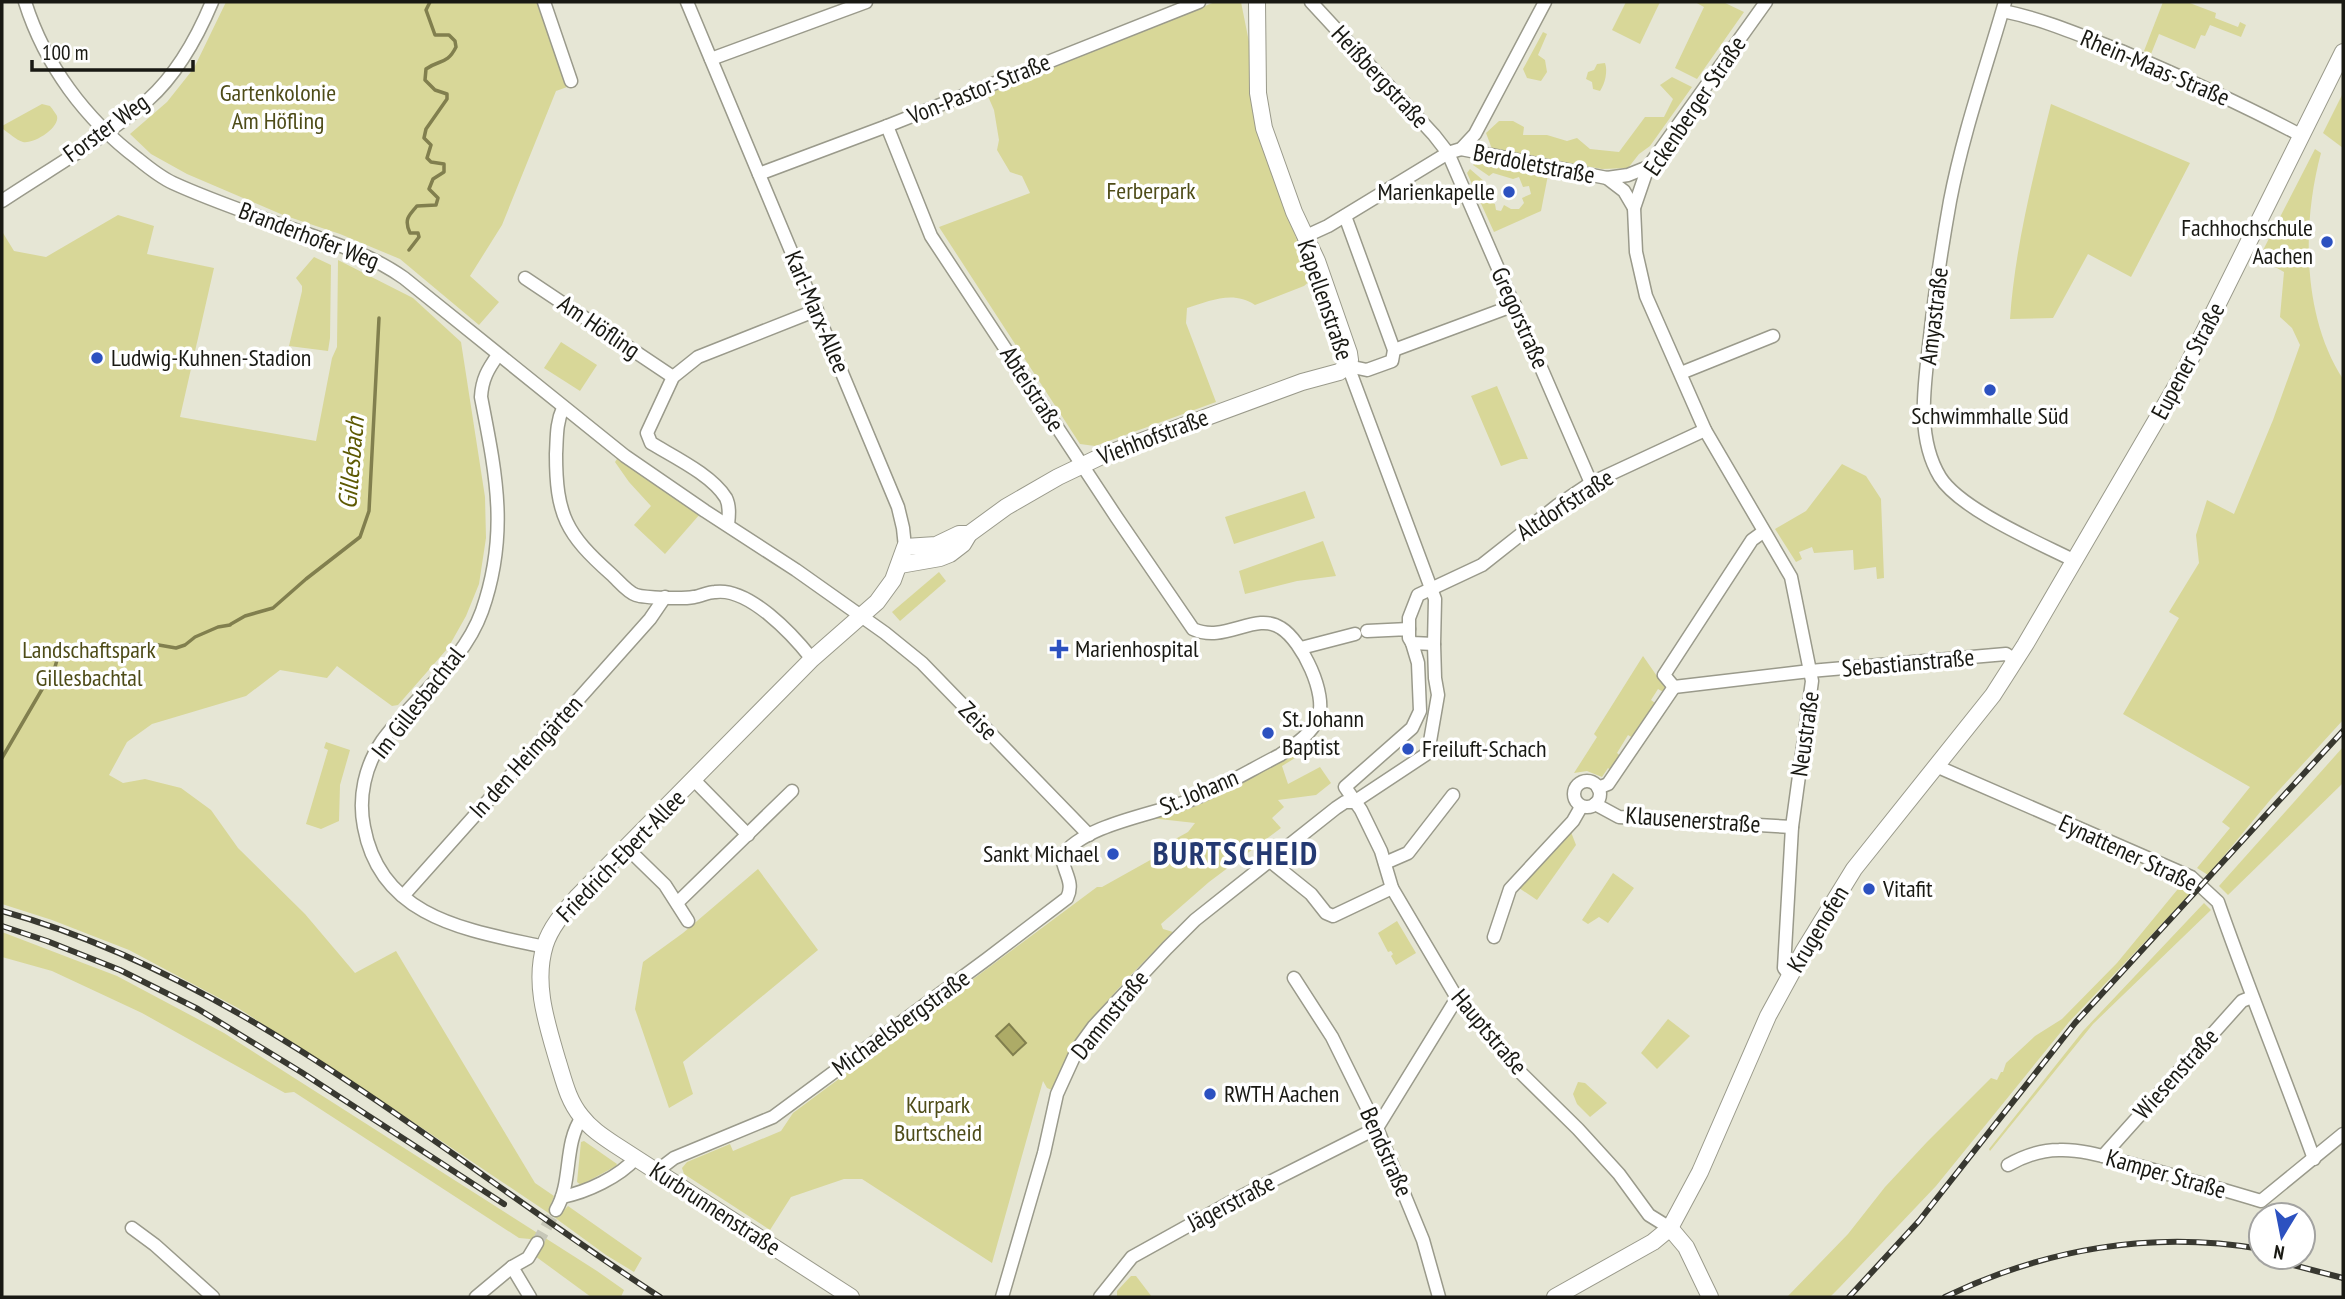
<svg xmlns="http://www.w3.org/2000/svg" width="2345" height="1299" font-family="'PT Sans Narrow',sans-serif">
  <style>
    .green { fill: #d8d798 }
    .water { fill: #adab67; stroke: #817f4e; stroke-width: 2 }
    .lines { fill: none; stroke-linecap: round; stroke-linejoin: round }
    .stream { stroke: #817f4e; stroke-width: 3.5 }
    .minor-tunnel { stroke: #c7c7b8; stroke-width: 12; stroke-dasharray: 12 6; stroke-linecap: butt }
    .minor-casing { stroke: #9a9a8b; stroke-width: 15 }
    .major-casing { stroke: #9a9a8b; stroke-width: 18 }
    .minor { stroke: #fff; stroke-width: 12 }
    .major { stroke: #fff; stroke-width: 16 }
    .rail-casing { stroke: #383830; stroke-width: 6 }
    .rail { stroke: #fff; stroke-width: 3.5; stroke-dasharray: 10; stroke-linecap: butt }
    .poi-dot { fill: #2c51c0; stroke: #fff; stroke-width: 2.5 }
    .labels { text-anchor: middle; stroke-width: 7; stroke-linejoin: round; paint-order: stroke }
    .street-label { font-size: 24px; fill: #191913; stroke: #fff }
    .park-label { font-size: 24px; fill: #4e4c18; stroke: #fff }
    .poi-label { font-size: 24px; fill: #191913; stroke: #fff; text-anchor: start }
    .water-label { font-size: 26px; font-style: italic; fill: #5d5903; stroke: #fff }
    .district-label { font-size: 32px; font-weight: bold; letter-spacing: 2px; fill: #243971; stroke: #fff }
  </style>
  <rect width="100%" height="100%" fill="#e6e6d5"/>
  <g class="green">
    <path d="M226,2H538L570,86L556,91L502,225L470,276L499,302L479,325L400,259L340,234L283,215L187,174L151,154L130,134L167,102L194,68Z"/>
    <path d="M1215,2H1241L1249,42L1250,82L1282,198L1311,280L1304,286L1255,305C1233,290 1210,301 1187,308L1186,323L1216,402L1095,446L1080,444L939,227L1030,193L1022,176L1010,172L997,150L999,140L994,110L987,94Z"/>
    <path d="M1626,2H1660L1640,44L1612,30Z"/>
    <path d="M1695,2H1723L1744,12L1697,79L1675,68L1704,7Z"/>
    <path d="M2163,2H2187L2216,13L2215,18L2238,27L2240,22L2246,25L2241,37L2210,25L2205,36L2201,35L2195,49L2159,34L2151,54L2144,51Z"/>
    <path d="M1543,32L1547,34L1538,55L1545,60L1547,72L1541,81L1527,78L1523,69Z"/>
    <path d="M1605,63C1608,71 1605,84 1600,91L1593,89L1592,82L1586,79L1588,72L1594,70L1597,64Z"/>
    <path d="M1672,77L1692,87L1650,146L1639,154L1628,168L1602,169L1492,149L1486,133L1499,121H1513L1524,127L1523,135H1547L1567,141L1577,138L1590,149L1619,152L1645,117H1664L1673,99L1660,85Z"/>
    <path d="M2343,93V148L2323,133Z"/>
    <path d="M42,104L50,106C51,107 56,114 57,116C60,128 34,144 23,142C16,140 9,133 3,129L2,126Z"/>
    <path d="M2051,104L2190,163L2131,277L2088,254L2053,318L2010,319C2015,246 2034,174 2051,104Z"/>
    <path d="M2315,149L2321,153C2302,223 2302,316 2343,379V720L2271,799L2208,875L2197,868L2230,828L2222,822L2250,787L2123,714L2179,618L2169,612L2199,563L2196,535L2207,500L2234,514L2273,420L2300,345L2292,328L2280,317L2284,272L2259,258Z"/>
    <path d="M1477,161L1548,175L1541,211L1494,232L1467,173L1470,169L1485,182L1483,187L1486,190L1491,203L1495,204L1496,210L1501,211L1504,205L1511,209H1519L1524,203L1522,198L1531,194L1529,186L1523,187L1519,177L1513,179L1493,173L1489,176L1473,165Z"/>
    <path d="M118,215L154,226L147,254L214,268L180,417L316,441L332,358L337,347L338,260L413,298L461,342L485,497L486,538L479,584L466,616L448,648L398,705L392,706L337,666L327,678L280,670L246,696L152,724L127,742L109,775L123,783L145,779L181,788L211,810L238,848L305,914L355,973L396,951L535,1183L554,1196L550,1207L561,1213L568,1206L642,1258L634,1272L606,1255L547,1212L425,1130L238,1008L129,950L52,920L2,904V234L3,233L14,251L46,257Z"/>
    <path d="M314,257L331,265L330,338L328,351L289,346L302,291V286L296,278Z"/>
    <path d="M561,342L597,365L580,391L544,368Z"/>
    <path d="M1497,386L1528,459H1521L1501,466L1471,396Z"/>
    <path d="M619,456L700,514L665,554L634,525L651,506L629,482L615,462Z"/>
    <path d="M1842,464L1866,476L1881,499L1884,578L1877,579L1876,567L1854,570L1853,550L1814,553L1812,547L1799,552L1802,559L1796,562L1775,529L1806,511Z"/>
    <path d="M1305,491L1315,518L1234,544L1225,517Z"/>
    <path d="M1323,541L1336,576L1297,581L1245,594L1239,571Z"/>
    <path d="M939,572L946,581L900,621L892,612Z"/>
    <path d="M1643,656L1668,692L1667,694L1658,689L1651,700L1659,706L1636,740L1628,735L1617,753L1624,759L1614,773L1608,768L1602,777L1587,771L1574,773L1597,737L1594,734Z"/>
    <path d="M326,742L350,750L340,785L339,821L321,829L306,824L328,750L324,748Z"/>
    <path d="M1304,744L1308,750L1282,766L1288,784L1320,767L1331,783L1316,795L1278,800L1284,807L1272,818L1281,828L1209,882L1161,924L1163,929L1173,932C1127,979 1076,1026 1052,1090L1047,1088L1043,1081L992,1263L862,1179H844L791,1197L770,1230L684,1174L682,1168L687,1162L730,1144L733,1151L781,1131L793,1113L1097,887H1102L1170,849L1168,843L1188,832L1195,823L1150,818L1180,812L1196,806L1289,758Z"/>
    <path d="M2343,747V783L2228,895L2219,886Z"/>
    <path d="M1571,832L1576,845L1537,900L1519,888Z"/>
    <path d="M758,869L818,950L683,1062L693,1094L669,1108L635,1009L643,962L683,933Z"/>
    <path d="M1613,873L1634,888L1608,923L1599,917L1588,924L1582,920Z"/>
    <path d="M2182,884L2192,892L2069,1022L1936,1186L1840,1287L1830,1297L1788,1296L1848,1234L1885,1187L1927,1142L1991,1078L1997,1080L2001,1072H2003L2006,1063L2035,1036L2062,1019L2117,963Z"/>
    <path d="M2204,903L2211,910L2093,1024L1990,1151L1989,1149L2083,1031Z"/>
    <path d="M1397,921L1416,953L1396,965L1391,956L1393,954L1391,951L1388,952L1378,933Z"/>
    <path d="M2,932L117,976L224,1033L597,1271L624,1290L621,1297H591L535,1256L539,1244L530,1239L519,1238L294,1092L285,1093L142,1013L52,971L2,957Z"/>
    <path d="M1668,1019L1690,1036L1657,1069L1641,1053Z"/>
    <path d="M1578,1082L1585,1083L1607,1103L1590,1117L1577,1104L1573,1094Z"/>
    <path d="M584,1141L617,1164L616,1166L581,1185L577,1182L581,1142Z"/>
    <path d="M1131,1276H1136L1152,1297H1117V1291Z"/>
  </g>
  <path class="water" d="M1009,1024L1026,1043L1013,1055L996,1036Z"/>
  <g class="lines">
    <g class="stream">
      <path d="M409,250L419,237L418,233H410C404,220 408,216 417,206L436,205L438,198L429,189L433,179L444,172V164L431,162L427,158L431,145L424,138L426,129L447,99V94L435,90L425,80L426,69C440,59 447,65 456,47L455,41L449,35H435L426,10L430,2"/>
      <path d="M231,624L245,616L273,608L306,579L360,537L369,511L379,318"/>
      <path d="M2,758L55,667L59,653L64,647L153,644L176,648L185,645L195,637L218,627L230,625"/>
    </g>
    <path class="minor-tunnel" d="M537,1243L556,1210"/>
    <defs>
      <g id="minor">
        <path d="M25,2C45,65 85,119 138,159C149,168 160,177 173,183C210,200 249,213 287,227C327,241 369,253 404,278L625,456L705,511L796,570L885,633L922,663L1089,835"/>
        <path d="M544,2L571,81"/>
        <path d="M687,2L898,507L903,528L905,547"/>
        <path d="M1311,2L1434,135L1448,153L1591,483"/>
        <path d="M1766,2L1648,167L1634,208L1636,252L1646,296L1705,430L1791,577L1812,681L1792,827L1784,968L1790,976"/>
        <path d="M2005,2C1986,68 1963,133 1950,201C1942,246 1935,291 1930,337C1925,382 1915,436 1940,477C1960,509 2037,542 2073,560"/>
        <path d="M2003,11C2043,19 2082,36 2121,51C2182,77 2244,105 2302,136"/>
        <path d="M711,59L866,2"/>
        <path d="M1461,149L1607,178L1628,175L1648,167"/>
        <path d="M759,174L887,126L1199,2"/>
        <path d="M1607,178L1624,191L1634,208"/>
        <path d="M2,201C50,169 104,139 148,100C177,74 197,38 212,2"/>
        <path d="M1345,216L1394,350L1392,361L1367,370L1348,366"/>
        <path d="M1304,237L1328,226L1448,153L1461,149L1475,134L1545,2"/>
        <path d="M525,278L673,377"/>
        <path d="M1394,350L1515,305"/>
        <path d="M498,355C488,369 482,379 481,397C496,474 509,534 482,611C463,664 414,697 382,741C365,766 358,797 364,827C381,919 468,930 544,947"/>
        <path d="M1681,373L1773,336"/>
        <path d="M563,408C556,423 557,438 556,454C556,515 566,534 611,574C618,580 627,592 636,595C645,598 683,599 694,597C701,596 708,592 715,592C749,587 793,635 812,659"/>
        <path d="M728,525C729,516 730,506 726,498C712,475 674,457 651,443L647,433L673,377L698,357L817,310"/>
        <path d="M1409,629V618L1418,595L1482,565L1558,505L1591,483L1705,430"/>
        <path d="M1367,631L1409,629V638L1412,643L1434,644"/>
        <path d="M1412,643L1418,663L1420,711L1412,728L1345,787L1361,810L1381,851L1392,888L1457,998L1520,1072L1578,1129L1619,1174L1649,1215L1670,1228"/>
        <path d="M1301,648L1355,634"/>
        <path d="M1674,687L1810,671L2006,654L2015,660"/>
        <path d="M1674,687L1664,675L1752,540L1763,532"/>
        <path d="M1936,766L2191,877L2218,902C2248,988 2283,1073 2314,1159"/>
        <path d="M694,780L748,835"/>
        <circle cx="1587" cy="794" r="13"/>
        <path d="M1598,788L1608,784L1674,687"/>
        <path d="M1595,804L1619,817L1792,827"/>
        <path d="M626,847L665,885L688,921"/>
        <path d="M1270,861L1311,894L1326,913L1333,916L1392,888"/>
        <path d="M1385,863L1408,853L1453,795"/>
        <path d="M403,896L650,619L665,597"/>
        <path d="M677,903L792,791"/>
        <path d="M1494,937L1510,889L1573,821L1581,807"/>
        <path d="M1294,978L1332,1037L1377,1128L1423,1240L1439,1297"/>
        <path d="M1377,1128L1457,998"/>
        <path d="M2103,1156L2242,1001L2252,997"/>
        <path d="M2008,1165C2024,1156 2041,1150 2059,1150C2083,1149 2109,1158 2132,1164C2175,1176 2218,1188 2261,1201L2343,1134"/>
        <path d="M657,1171L674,1158L773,1117L987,959L1067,898C1075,882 1063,872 1062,856C1085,824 1152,815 1188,801C1220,789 1250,770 1280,755C1293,746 1312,734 1318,718C1328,695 1302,641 1281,628C1255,611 1225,644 1193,629L1117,518L931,236L887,126"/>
        <path d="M562,1197C587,1192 619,1177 636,1158"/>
        <path d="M556,1210C573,1181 563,1145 582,1117"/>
        <path d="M132,1228L155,1245L213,1297"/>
        <path d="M512,1267L530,1297"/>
        <path d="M476,1297L512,1267L528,1258L537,1243"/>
        <path d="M1002,1297L1044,1153L1057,1094L1078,1048L1094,1026L1167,948L1195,920L1336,808L1345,802H1354L1428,753L1438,695L1435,678L1434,644L1435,599L1348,366"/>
        <path d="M1100,1297L1132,1257L1240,1197L1377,1128"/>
      </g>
      <g id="major">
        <path d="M900,565L940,558L950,554L963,544L969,534L1006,507L1058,477L1104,455L1302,382L1339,372L1348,366L1350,360L1349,353L1317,261L1294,212L1264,128L1258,93L1257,2"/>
        <path d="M1670,1228L1686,1247L1710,1297"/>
        <path d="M851,1297L614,1144C602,1136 590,1128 581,1116C568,1100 564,1081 558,1062C547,1024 533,984 545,945C551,926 565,911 578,896L812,659L877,602L893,580L905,547L936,545L959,534H969"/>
        <path d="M1555,1297L1653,1242L1670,1228L1700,1172L1768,1016L1803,952L1854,869L1993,695L2025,645L2182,376L2343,52"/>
      </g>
    </defs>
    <use href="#minor" class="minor-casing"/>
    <use href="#major" class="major-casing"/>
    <use href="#minor" class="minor"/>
    <use href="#major" class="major"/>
    <defs>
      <g id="rail">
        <path d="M2,911C247,979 450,1162 660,1297"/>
        <path d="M2,926L47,941L120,970L198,1009L301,1072L504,1204"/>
        <path d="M2262,1257L2343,1278"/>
        <path d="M1849,1297L1919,1221L2075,1023L2343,731"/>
        <path d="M1945,1297C2044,1249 2152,1230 2261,1249"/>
      </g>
    </defs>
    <use href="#rail" class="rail-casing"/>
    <use href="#rail" class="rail"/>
  </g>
  <g class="poi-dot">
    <circle cx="1509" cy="192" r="7"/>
    <circle cx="2327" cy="242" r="7"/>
    <circle cx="97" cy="358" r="7"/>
    <circle cx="1990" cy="390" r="7"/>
    <path d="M1055.5 638.5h7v7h7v7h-7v7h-7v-7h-7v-7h7z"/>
    <circle cx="1268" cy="733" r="7"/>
    <circle cx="1408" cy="749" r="7"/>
    <circle cx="1113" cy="854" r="7"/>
    <circle cx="1869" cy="889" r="7"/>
    <circle cx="1210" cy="1094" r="7"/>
  </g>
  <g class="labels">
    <g class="street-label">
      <text transform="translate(2155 68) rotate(23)" y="8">Rhein-Maas-Straße</text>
      <text transform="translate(1380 77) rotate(47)" y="8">Heißbergstraße</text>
      <text transform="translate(979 89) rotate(-22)" y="8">Von-Pastor-Straße</text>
      <text transform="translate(1695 106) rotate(-56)" y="8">Eckenberger Straße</text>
      <text transform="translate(106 128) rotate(-36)" y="8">Forster Weg</text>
      <text transform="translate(1534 164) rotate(11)" y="8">Berdoletstraße</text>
      <text transform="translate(309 236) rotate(21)" y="8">Branderhofer Weg</text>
      <text transform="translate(1325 300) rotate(71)" y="8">Kapellenstraße</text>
      <text transform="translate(817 312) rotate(67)" y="8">Karl-Marx-Allee</text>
      <text transform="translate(1934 316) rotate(-83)" y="8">Amyastraße</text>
      <text transform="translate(1520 318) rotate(66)" y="8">Gregorstraße</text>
      <text transform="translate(599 327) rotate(34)" y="8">Am Höfling</text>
      <text transform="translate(2188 361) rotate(-62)" y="8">Eupener Straße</text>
      <text transform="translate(1032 389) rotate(57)" y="8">Abteistraße</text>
      <text transform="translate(1153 437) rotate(-21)" y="8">Viehhofstraße</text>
      <text transform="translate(1565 505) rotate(-33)" y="8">Altdorfstraße</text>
      <text transform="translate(1908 663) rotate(-5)" y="8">Sebastianstraße</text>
      <text transform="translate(418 703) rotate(-52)" y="8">Im Gillesbachtal</text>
      <text transform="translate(978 721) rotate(45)" y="8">Zeise</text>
      <text transform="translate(1805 734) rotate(-82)" y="8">Neustraße</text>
      <text transform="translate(526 757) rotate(-48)" y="8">In den Heimgärten</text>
      <text transform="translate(1199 792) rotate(-23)" y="8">St. Johann</text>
      <text transform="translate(1693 820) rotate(4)" y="8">Klausenerstraße</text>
      <text transform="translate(2128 853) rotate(25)" y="8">Eynattener Straße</text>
      <text transform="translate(621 856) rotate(-46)" y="8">Friedrich-Ebert-Allee</text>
      <text transform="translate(1818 929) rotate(-59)" y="8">Krugenofen</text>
      <text transform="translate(1110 1015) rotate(-51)" y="8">Dammstraße</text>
      <text transform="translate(901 1023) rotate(-36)" y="8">Michaelsbergstraße</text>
      <text transform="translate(1489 1032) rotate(50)" y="8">Hauptstraße</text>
      <text transform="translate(2176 1074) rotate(-48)" y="8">Wiesenstraße</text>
      <text transform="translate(1386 1152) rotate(66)" y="8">Bendstraße</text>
      <text transform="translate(2166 1174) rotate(16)" y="8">Kamper Straße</text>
      <text transform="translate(1231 1203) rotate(-28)" y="8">Jägerstraße</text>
      <text transform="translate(715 1209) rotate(33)" y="8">Kurbrunnenstraße</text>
    </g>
    <g class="park-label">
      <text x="278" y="101">Gartenkolonie<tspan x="278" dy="28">Am Höfling</tspan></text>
      <text x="1151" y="199">Ferberpark</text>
      <text x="89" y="658">Landschaftspark<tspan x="89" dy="28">Gillesbachtal</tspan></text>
      <text x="938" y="1113">Kurpark<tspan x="938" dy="28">Burtscheid</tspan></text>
    </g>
    <g class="poi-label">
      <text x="1495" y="200" text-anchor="end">Marienkapelle</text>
      <text x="2313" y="236" text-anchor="end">Fachhochschule<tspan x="2313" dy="28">Aachen</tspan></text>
      <text x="111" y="366">Ludwig-Kuhnen-Stadion</text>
      <text x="1990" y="424" text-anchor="middle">Schwimmhalle Süd</text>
      <text x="1075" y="657">Marienhospital</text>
      <text x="1282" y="727">St. Johann<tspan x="1282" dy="28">Baptist</tspan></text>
      <text x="1422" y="757">Freiluft-Schach</text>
      <text x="1099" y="862" text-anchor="end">Sankt Michael</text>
      <text x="1883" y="897">Vitafit</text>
      <text x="1224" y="1102">RWTH Aachen</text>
    </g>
    <g class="water-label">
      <text transform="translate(351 463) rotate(-85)" y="9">Gillesbach</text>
    </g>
    <g class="district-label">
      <text x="1236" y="865">BURTSCHEID</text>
    </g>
  </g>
  <rect width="2345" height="1299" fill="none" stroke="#191913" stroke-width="7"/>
  <g transform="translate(2282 1236) rotate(190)"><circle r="33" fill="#ffffff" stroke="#a3a3a1" stroke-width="2"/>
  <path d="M0-5L12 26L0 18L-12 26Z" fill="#2c51c0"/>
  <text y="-10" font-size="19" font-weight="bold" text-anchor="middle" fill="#191913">N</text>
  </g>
  <path d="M32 60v10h161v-10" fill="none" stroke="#191913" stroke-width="3.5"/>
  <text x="42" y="60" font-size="21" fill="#191913" stroke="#ffffff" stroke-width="5" paint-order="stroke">100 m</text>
</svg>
